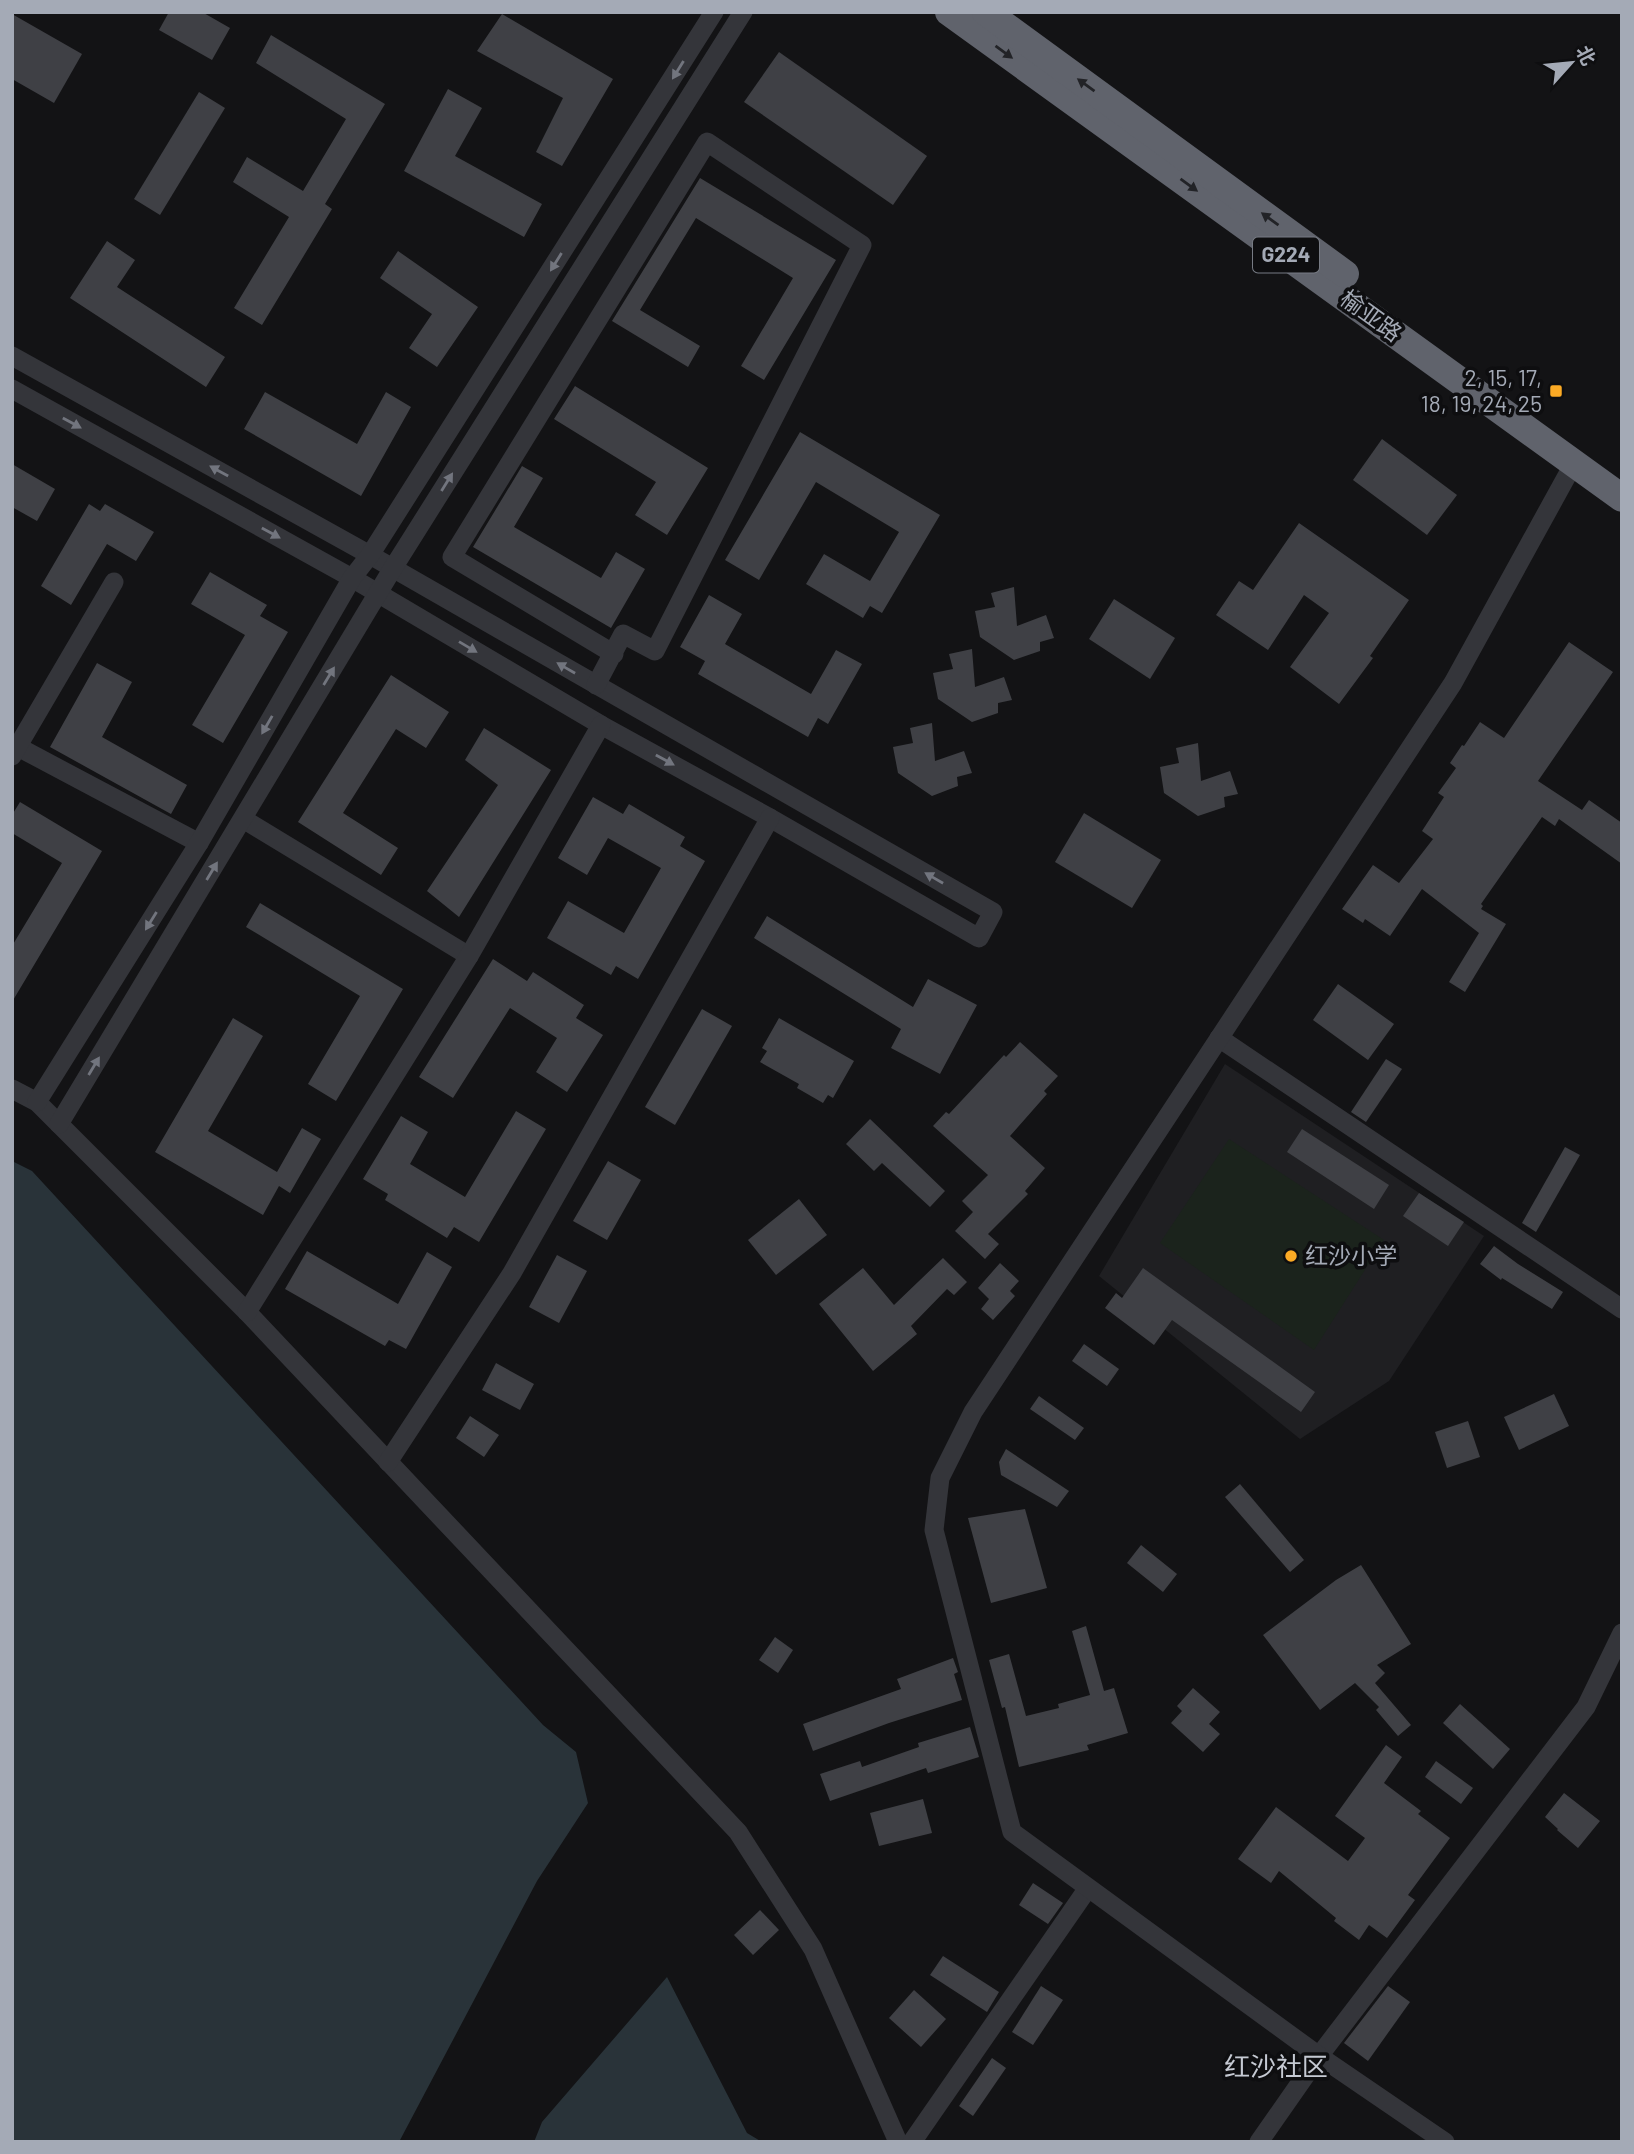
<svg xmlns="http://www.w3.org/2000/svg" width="1634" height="2154" font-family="Barlow,'Noto Sans SC',sans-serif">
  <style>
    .built { fill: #1f1f22 }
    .green { fill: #1b231c }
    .water { fill: #293339 }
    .building { fill: #3f4045 }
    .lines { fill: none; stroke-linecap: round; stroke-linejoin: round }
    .minor { stroke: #34353a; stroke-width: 19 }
    .highway { stroke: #60636c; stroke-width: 28 }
    .oneway { fill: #222327 }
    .oneway2 { fill: #72757e }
    .poi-dot { fill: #fbaa25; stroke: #0e0e10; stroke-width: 2.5 }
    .labels { text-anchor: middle; stroke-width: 7; stroke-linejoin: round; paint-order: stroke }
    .shield { fill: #0e0e10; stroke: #777b84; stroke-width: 2 }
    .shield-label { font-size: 21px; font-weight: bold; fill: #a4aab6 }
    .street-label { font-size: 23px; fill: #a4aab6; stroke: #0e0e10 }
    .poi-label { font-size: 23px; fill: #a4aab6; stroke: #0e0e10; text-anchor: end }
    .quarter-label { font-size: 26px; fill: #c5c9d2; stroke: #0e0e10 }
  </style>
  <rect width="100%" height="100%" fill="#131315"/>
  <path class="built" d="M1225,1064L1484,1236L1389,1381L1300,1439L1099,1276Z"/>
  <path class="green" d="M1229,1139L1384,1240L1314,1350L1160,1243Z"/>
  <g class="water">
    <path d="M12,1161L32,1171L543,1725L576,1752L588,1803L537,1881L399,2142H12Z"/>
    <path d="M667,1977L747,2133L762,2142H534L542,2122Z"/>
  </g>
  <g class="building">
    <path d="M169,12H202L230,28L212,60L159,30Z"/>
    <path d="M12,14L82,54L54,103L12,79Z"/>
    <path d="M502,14L613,79L562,166L536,152L563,98L477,51Z"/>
    <path d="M271,35L385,104L325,204L332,209L262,325L234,308L289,217L233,182L247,157L303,191L346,119L256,63Z"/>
    <path d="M779,52L927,156L893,205L744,102Z"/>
    <path d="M448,89L482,108L455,156L542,204L524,237L404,171Z"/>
    <path d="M199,92L225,108L160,215L134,199Z"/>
    <path d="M700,178L836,260L764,380L741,366L793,278L696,218L640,310L700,346L688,367L612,321Z"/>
    <path d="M107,241L135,260L117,287L225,357L206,387L70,298Z"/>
    <path d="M398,251L478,307L437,367L409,348L432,314L380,278Z"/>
    <path d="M575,386L708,468L667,535L635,515L656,482L554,419Z"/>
    <path d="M265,392L357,444L386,392L411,407L361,496L244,429Z"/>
    <path d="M800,432L940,515L882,613L870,606L863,618L806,584L824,554L870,581L899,532L816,482L759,580L725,560Z"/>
    <path d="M1382,439L1457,495L1427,535L1353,480Z"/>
    <path d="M12,464L55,489L37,521L12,507Z"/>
    <path d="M522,466L543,478L514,527L601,578L616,552L645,569L611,628L473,547Z"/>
    <path d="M89,504L100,511L105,504L154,532L136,561L107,544L71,605L41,586Z"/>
    <path d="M1299,523L1409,600L1370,656L1373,658L1339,704L1290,667L1329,613L1304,595L1268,650L1216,615L1239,581L1253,590Z"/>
    <path d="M210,572L267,605L260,616L288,632L223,743L192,725L245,635L191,604Z"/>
    <path d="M1014,587L1017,626L1046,615L1054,638L1040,642V651L1014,660L980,637L975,611L995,607L991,593Z"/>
    <path d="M709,595L742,614L725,644L811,694L836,650L862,664L828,724L818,718L808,737L698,674L705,661L680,647Z"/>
    <path d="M1114,599L1175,638L1150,679L1089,639Z"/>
    <path d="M1569,642L1613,672L1538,781L1582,810L1589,800L1622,823V864L1559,819L1555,826L1542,817L1481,904L1483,906L1481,909L1506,924L1465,992L1449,982L1479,933L1422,889L1390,936L1365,919L1363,923L1342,909L1373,865L1399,883L1433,839L1422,831L1444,797L1438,793L1456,768L1450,763L1462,745L1464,746L1480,722L1504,738Z"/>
    <path d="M972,649L975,687L1004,677L1012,700L998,703V713L972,722L938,699L933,673L953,669L949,654Z"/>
    <path d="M97,663L132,682L102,737L187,785L171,814L50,747Z"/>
    <path d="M391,675L449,712L426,748L396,729L343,813L398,848L381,875L298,822Z"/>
    <path d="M932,723L935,761L964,751L972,773L957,777L958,786L932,796L898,773L893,747L913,743L910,728Z"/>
    <path d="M484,728L551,770L459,917L427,891L498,785L465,760Z"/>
    <path d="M1198,743L1201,781L1230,771L1238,794L1224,797L1225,807L1198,816L1164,793L1160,767L1179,763L1176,748Z"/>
    <path d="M593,797L623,814L629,804L685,837L680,846L705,861L638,979L616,966L611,975L547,938L568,901L624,933L661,868L608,838L587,875L558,858Z"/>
    <path d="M20,802L102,851L12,1002V946L62,863L12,833V815Z"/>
    <path d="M1084,813L1161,860L1132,908L1055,862Z"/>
    <path d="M260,903L403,989L336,1101L308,1084L360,996L246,927Z"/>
    <path d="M767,916L913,1007L928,979L977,1005L940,1074L891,1048L901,1029L754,938Z"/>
    <path d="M493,959L527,981L533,972L584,1005L576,1018L603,1035L567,1092L536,1072L557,1038L510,1008L453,1098L419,1077Z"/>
    <path d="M1338,984L1394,1024L1368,1060L1313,1020Z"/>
    <path d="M702,1009L732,1026L675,1125L645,1107Z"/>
    <path d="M233,1018L263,1036L208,1131L277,1172L302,1128L321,1139L290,1193L279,1186L263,1215L155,1152Z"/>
    <path d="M779,1018L854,1061L833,1098L828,1095L823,1103L797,1088L799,1084L760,1062L767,1051L762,1048Z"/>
    <path d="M1020,1042L1058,1076L1044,1091L1047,1094L1010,1136L1045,1168L1025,1191L1028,1194L988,1234L999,1244L985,1259L955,1231L973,1212L962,1201L988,1175L933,1126L946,1112L949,1114L1004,1055L1006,1057Z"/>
    <path d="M1386,1059L1402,1069L1366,1122L1351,1112Z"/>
    <path d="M516,1111L546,1129L479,1242L454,1227L447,1238L385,1200L388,1194L363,1179L401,1116L428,1132L410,1164L465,1197Z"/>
    <path d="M870,1119L945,1191L930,1207L882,1163L874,1171L846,1144Z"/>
    <path d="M1302,1129L1389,1185L1374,1209L1287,1152Z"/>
    <path d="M1565,1147L1580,1155L1536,1232L1522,1223Z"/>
    <path d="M608,1161L641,1180L607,1240L573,1221Z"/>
    <path d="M1419,1193L1464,1222L1448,1246L1403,1216Z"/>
    <path d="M799,1199L827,1235L776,1275L748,1240Z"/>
    <path d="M1494,1246L1518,1264L1563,1292L1552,1309L1502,1278L1501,1280L1480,1264Z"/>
    <path d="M307,1251L398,1304L427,1252L452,1267L406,1349L389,1340L385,1346L285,1289Z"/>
    <path d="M557,1255L587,1271L559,1323L529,1307Z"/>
    <path d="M943,1258L967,1282L954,1295L947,1289L911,1326L917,1334L873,1371L819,1304L863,1268L894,1305Z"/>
    <path d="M1000,1263L1019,1281L1010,1291L1015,1296L993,1320L981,1309L989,1299L978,1288Z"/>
    <path d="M1143,1268L1315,1392L1301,1412L1172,1320L1154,1345L1105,1308L1116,1293L1122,1298Z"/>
    <path d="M1084,1344L1119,1369L1107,1386L1072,1361Z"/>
    <path d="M496,1363L534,1384L520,1410L482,1390Z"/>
    <path d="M1554,1394L1569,1426L1519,1450L1504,1417Z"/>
    <path d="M1039,1396L1084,1428L1075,1440L1030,1409Z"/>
    <path d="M470,1416L499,1435L484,1457L456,1438Z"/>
    <path d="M1468,1421L1480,1457L1447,1468L1435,1432Z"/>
    <path d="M1006,1449L1069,1491L1057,1507L1001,1475L999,1462Z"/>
    <path d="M1240,1484L1304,1560L1290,1572L1225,1497Z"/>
    <path d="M1025,1509L1047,1588L991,1603L968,1518Z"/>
    <path d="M1141,1545L1177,1574L1163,1592L1127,1563Z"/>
    <path d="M1361,1565L1411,1644L1377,1665L1385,1673L1375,1683L1411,1725L1398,1736L1376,1710L1379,1707L1355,1683L1320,1710L1263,1635L1336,1580Z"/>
    <path d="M1086,1626L1104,1691L1114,1688L1128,1733L1087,1745L1089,1750L1019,1767L1005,1707L1002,1708L989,1660L1009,1654L1026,1716L1059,1708L1058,1704L1090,1695L1072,1631Z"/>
    <path d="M775,1637L793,1650L778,1673L759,1660Z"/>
    <path d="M953,1658L958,1672L954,1674L962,1700L889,1723L813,1751L803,1724L901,1689L897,1679Z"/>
    <path d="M1193,1688L1220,1712L1209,1724L1220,1734L1203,1752L1171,1723L1182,1711L1177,1706Z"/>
    <path d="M1460,1704L1510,1749L1493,1769L1443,1723Z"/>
    <path d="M970,1727L979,1757L928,1773L926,1768L830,1801L820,1774L860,1761L862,1767L919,1747L918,1743Z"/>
    <path d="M1386,1745L1402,1757L1384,1783L1421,1811L1418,1814L1450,1838L1408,1895L1415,1900L1387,1938L1369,1925L1359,1940L1334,1921L1336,1918L1279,1871L1271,1883L1238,1859L1276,1807L1348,1861L1365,1838L1335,1816Z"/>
    <path d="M1436,1761L1473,1788L1461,1804L1425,1777Z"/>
    <path d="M1564,1793L1600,1821L1578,1848L1557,1830L1558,1829L1545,1817Z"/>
    <path d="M923,1799L932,1833L879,1846L870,1813Z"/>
    <path d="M1033,1883L1063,1903L1048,1924L1019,1905Z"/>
    <path d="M760,1910L779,1930L753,1955L734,1935Z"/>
    <path d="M943,1956L999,1992L987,2012L930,1975Z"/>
    <path d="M1041,1986L1063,2000L1033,2045L1012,2032Z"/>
    <path d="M1388,1986L1410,2002L1368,2061L1344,2043Z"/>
    <path d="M914,1990L946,2019L921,2047L889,2018Z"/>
    <path d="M992,2058L1006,2068L973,2116L959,2106Z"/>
  </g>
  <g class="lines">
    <g class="minor">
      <path d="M12,356L370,555L993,912L979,938L770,818L601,725L352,578L12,389"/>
      <path d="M596,685L623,634L655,651L862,245L707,142L452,557L614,654"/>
      <path d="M18,747L199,843"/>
      <path d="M12,756L114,582"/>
      <path d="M243,819L469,956"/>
      <path d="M1219,1038L1622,1309"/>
      <path d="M12,1089L37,1102L247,1312L738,1832L813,1949L898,2142"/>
      <path d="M37,1102L199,843L352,578L370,555L714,12"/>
      <path d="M59,1124L393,568L743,12"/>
      <path d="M247,1312L469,956L601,725"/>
      <path d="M388,1462L512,1273L770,818"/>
      <path d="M912,2142L1088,1888"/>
      <path d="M1259,2142L1319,2056L1586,1707L1622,1633"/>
      <path d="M1445,2142L1319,2056L1012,1832L934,1530L940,1478L973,1412L1453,683L1574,463"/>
    </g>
    <g class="highway">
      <path d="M949,12L1622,498"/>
      <path d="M986,12L1345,274"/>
    </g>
  </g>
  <defs><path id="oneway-solid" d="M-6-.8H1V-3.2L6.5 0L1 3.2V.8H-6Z" transform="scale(1.75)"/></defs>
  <g class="oneway">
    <use href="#oneway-solid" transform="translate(1004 52) rotate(36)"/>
    <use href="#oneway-solid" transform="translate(1086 85) rotate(-144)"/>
    <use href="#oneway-solid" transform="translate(1189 185) rotate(36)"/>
    <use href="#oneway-solid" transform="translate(1270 219) rotate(-144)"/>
  </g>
  <g class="oneway2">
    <use href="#oneway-solid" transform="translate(678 70) rotate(122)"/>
    <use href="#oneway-solid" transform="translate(556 262) rotate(122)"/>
    <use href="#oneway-solid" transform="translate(72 423) rotate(29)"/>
    <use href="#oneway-solid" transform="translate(219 471) rotate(-151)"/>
    <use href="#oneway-solid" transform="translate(447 482) rotate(-58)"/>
    <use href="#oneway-solid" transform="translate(271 533) rotate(29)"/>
    <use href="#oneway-solid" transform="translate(468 647) rotate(31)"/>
    <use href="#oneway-solid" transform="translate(566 668) rotate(-150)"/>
    <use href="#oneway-solid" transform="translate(329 676) rotate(-59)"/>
    <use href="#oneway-solid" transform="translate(267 725) rotate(120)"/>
    <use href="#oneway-solid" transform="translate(665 760) rotate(29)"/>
    <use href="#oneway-solid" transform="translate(212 871) rotate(-59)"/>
    <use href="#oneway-solid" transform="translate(934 878) rotate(-150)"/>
    <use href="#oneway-solid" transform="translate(151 921) rotate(122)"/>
    <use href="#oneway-solid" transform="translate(94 1066) rotate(-59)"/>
  </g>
  <g class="poi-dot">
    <rect x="1549" y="384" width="14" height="14" rx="3.5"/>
    <circle cx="1291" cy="1256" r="7"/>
  </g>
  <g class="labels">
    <rect class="shield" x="1253" y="237.5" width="66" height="35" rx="5"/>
    <g class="shield-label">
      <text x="1286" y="262">G224</text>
    </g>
    <g class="street-label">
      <text transform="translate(1371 316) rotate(36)" y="8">榆亚路</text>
    </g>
    <g class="poi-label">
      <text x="1542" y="386">2, 15, 17,<tspan x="1542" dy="26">18, 19, 24, 25</tspan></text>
      <text x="1305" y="1264" text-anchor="start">红沙小学</text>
    </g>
    <g class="quarter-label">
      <text x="1276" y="2076">红沙社区</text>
    </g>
  </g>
  <rect width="1634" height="2154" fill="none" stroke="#a4aab6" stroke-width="28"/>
  <g transform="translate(1571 63) rotate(63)" stroke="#0e0e10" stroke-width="5" paint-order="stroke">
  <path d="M0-5L12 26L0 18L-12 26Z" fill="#a4aab6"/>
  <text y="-10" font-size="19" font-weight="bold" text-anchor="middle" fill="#a4aab6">北</text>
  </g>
</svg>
